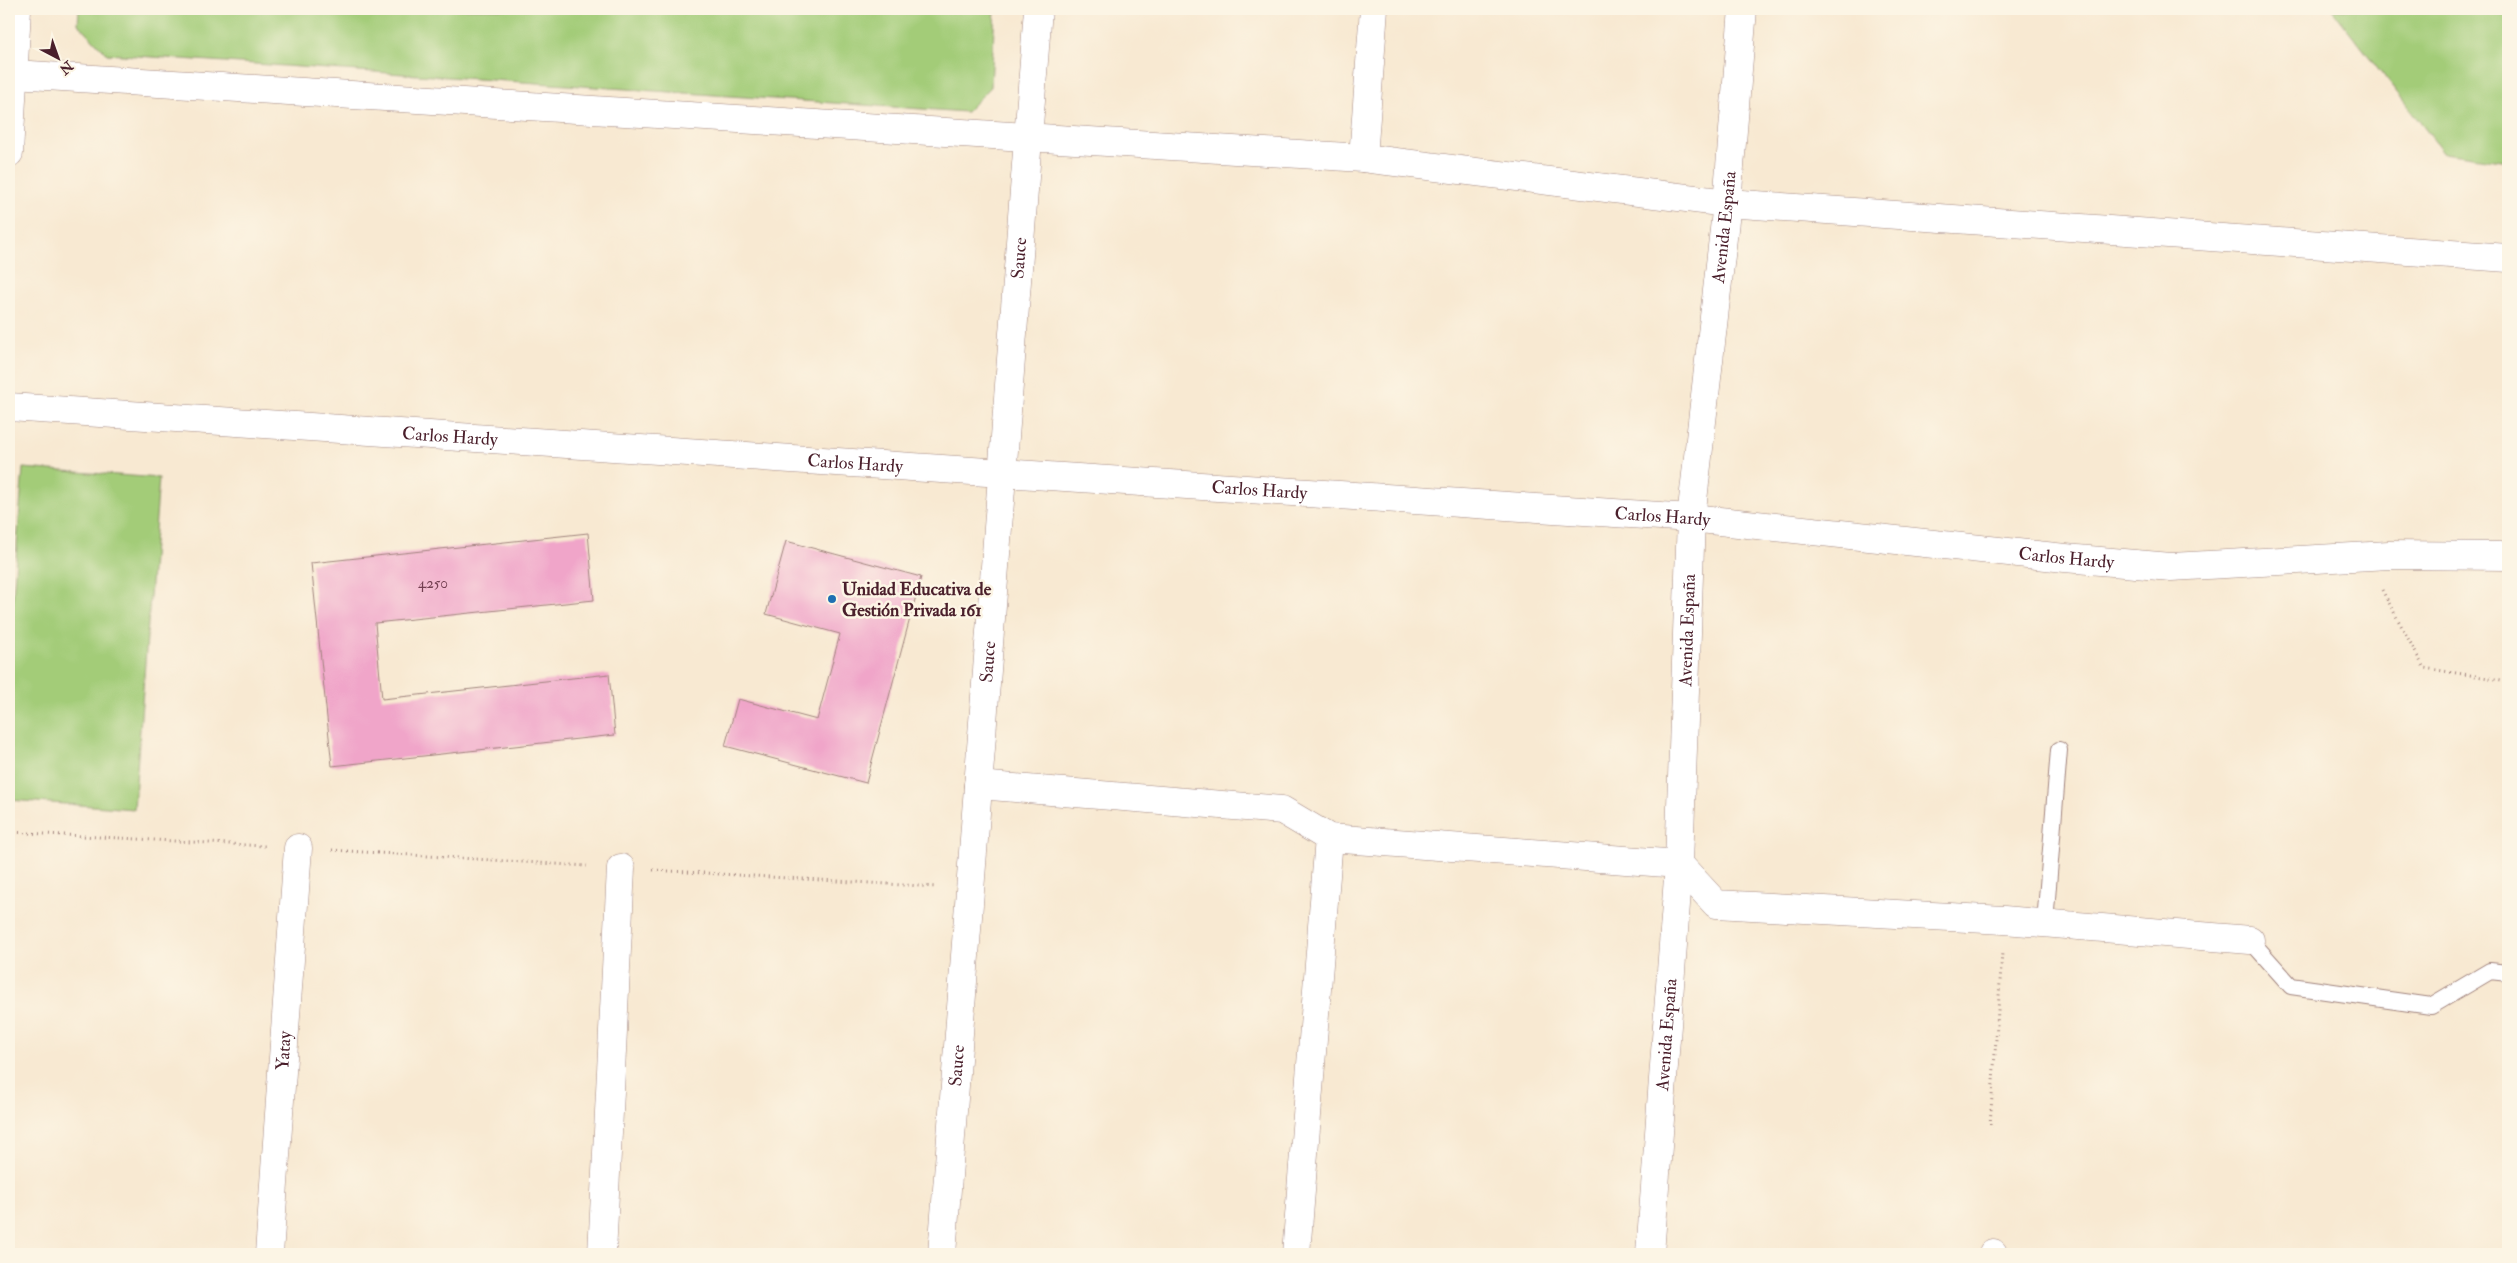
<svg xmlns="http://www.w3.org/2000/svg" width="2517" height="1263" font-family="'IM FELL Double Pica',serif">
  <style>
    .green { fill: #a3cc78; stroke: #767652 }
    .building { fill: #f0a5c9 }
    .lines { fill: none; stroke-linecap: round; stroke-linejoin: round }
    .lane-casing { stroke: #a1847e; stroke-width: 18 }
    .street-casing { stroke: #a1847e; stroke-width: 29 }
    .secondary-casing { stroke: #a1847e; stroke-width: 29 }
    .path { stroke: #a1847e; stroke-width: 3; stroke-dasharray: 1 4; stroke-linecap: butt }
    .lane { stroke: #fff; stroke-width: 16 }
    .street { stroke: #fff; stroke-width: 28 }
    .secondary { stroke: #fff; stroke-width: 28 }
    .poi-dot { fill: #1f6fb2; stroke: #fcf5e5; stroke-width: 2 }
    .labels { text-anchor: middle; stroke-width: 5; stroke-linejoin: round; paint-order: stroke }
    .number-label { font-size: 15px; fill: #744052 }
    .street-label { font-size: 18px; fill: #4a1f2b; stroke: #fcf5e5 }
    .poi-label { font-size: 18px; font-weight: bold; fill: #4a1f2b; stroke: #fcf5e5; text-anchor: start }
  </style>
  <rect width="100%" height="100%" fill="#fcf5e5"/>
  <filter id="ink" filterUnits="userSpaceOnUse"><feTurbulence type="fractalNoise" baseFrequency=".02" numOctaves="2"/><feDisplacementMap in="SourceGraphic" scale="10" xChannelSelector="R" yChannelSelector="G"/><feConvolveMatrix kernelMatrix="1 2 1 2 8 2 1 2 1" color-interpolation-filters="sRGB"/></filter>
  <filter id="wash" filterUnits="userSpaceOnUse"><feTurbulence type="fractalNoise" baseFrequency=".0096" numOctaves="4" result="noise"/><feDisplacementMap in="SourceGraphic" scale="20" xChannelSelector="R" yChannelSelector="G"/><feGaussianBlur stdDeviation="1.12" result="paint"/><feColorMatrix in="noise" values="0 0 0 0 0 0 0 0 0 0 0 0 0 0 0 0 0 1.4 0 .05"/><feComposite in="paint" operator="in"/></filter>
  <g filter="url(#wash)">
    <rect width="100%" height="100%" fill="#f8e9d2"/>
    <g class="green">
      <path d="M79,9H995L991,87L966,112L107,54L78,24Z"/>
      <path d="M2332,9H2500L2508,12V162L2444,153Z"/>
      <path d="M23,468L159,478L134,809L9,800V650Z"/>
    </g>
    <g id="blocks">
      <g class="building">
        <path d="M588,533L594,600L375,623L382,699L609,674L615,735L332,766L311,563Z"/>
        <path d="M786,541L921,577L866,783L725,746L738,699L817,720L840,634L766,614Z"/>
      </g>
    </g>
  </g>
  <g filter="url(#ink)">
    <use href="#blocks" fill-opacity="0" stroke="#a1847e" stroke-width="1"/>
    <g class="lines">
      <defs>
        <g id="lane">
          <path d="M2045,923L2059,750"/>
          <path d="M2250,940L2291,986L2431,1006L2490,971L2508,973"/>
        </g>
        <g id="street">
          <path d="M14,74L1363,158L1727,203L2508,258"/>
          <path d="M9,153L17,9"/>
          <path d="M1363,158L1374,9"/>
          <path id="s1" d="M1002,473L1691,518L2065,558L2171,567L2389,555L2508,556"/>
          <path d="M978,785L1282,810L1329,838L1679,864L1716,904L2004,920L2250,940"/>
          <path id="s2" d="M269,1254L298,848"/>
          <path d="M602,1254L621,868"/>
          <path d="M1296,1254L1329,838"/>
          <path d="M1993,1254V1253"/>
        </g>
        <g id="secondary">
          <path id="s3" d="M9,407L1002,473"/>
          <path id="s4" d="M942,1254L1038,9"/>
          <path id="s5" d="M1650,1254L1679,864L1691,518L1727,203L1743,9"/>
        </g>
      </defs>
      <use href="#lane" class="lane-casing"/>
      <use href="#street" class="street-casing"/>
      <use href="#secondary" class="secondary-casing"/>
      <g class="path">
        <path d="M1995,9H2099"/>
        <path d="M2382,590L2424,668L2508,681"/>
        <path d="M9,832L265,846"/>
        <path d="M332,850L587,866"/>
        <path d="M653,870L937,887"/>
        <path d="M1990,1125L2002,953"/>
      </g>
      <use href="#lane" class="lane"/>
      <use href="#street" class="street"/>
      <use href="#secondary" class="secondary"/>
    </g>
  </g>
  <circle class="poi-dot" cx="832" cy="599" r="5"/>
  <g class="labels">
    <g class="number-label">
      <text x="433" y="588">4250</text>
    </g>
    <g class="street-label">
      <text dy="6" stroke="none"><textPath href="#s5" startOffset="1030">Avenida España</textPath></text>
      <text dy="6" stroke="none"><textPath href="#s4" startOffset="999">Sauce</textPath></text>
      <text dy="6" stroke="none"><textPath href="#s3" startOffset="442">Carlos Hardy</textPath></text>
      <text dy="6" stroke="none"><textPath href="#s3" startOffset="848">Carlos Hardy</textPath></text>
      <text dy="6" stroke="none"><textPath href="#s1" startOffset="258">Carlos Hardy</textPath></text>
      <text dy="6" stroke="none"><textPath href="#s1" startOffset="662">Carlos Hardy</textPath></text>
      <text dy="6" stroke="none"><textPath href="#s1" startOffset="1068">Carlos Hardy</textPath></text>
      <text dy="6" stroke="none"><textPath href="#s5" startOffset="625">Avenida España</textPath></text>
      <text dy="6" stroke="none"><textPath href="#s4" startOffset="594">Sauce</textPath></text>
      <text dy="6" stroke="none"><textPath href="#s5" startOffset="220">Avenida España</textPath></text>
      <text dy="6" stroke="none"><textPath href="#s2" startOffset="204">Yatay</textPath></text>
      <text dy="6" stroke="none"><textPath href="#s4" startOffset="189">Sauce</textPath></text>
    </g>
    <g class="poi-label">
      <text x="842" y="595">Unidad Educativa de<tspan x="842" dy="21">Gestión Privada 161</tspan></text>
    </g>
  </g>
  <rect width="2517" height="1263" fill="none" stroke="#fcf5e5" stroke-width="30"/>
  <g transform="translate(58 58) rotate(139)" stroke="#fcf5e5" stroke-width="4" paint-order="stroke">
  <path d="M0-4L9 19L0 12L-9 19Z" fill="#4a1f2b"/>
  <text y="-8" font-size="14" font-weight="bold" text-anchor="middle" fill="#4a1f2b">N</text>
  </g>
</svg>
